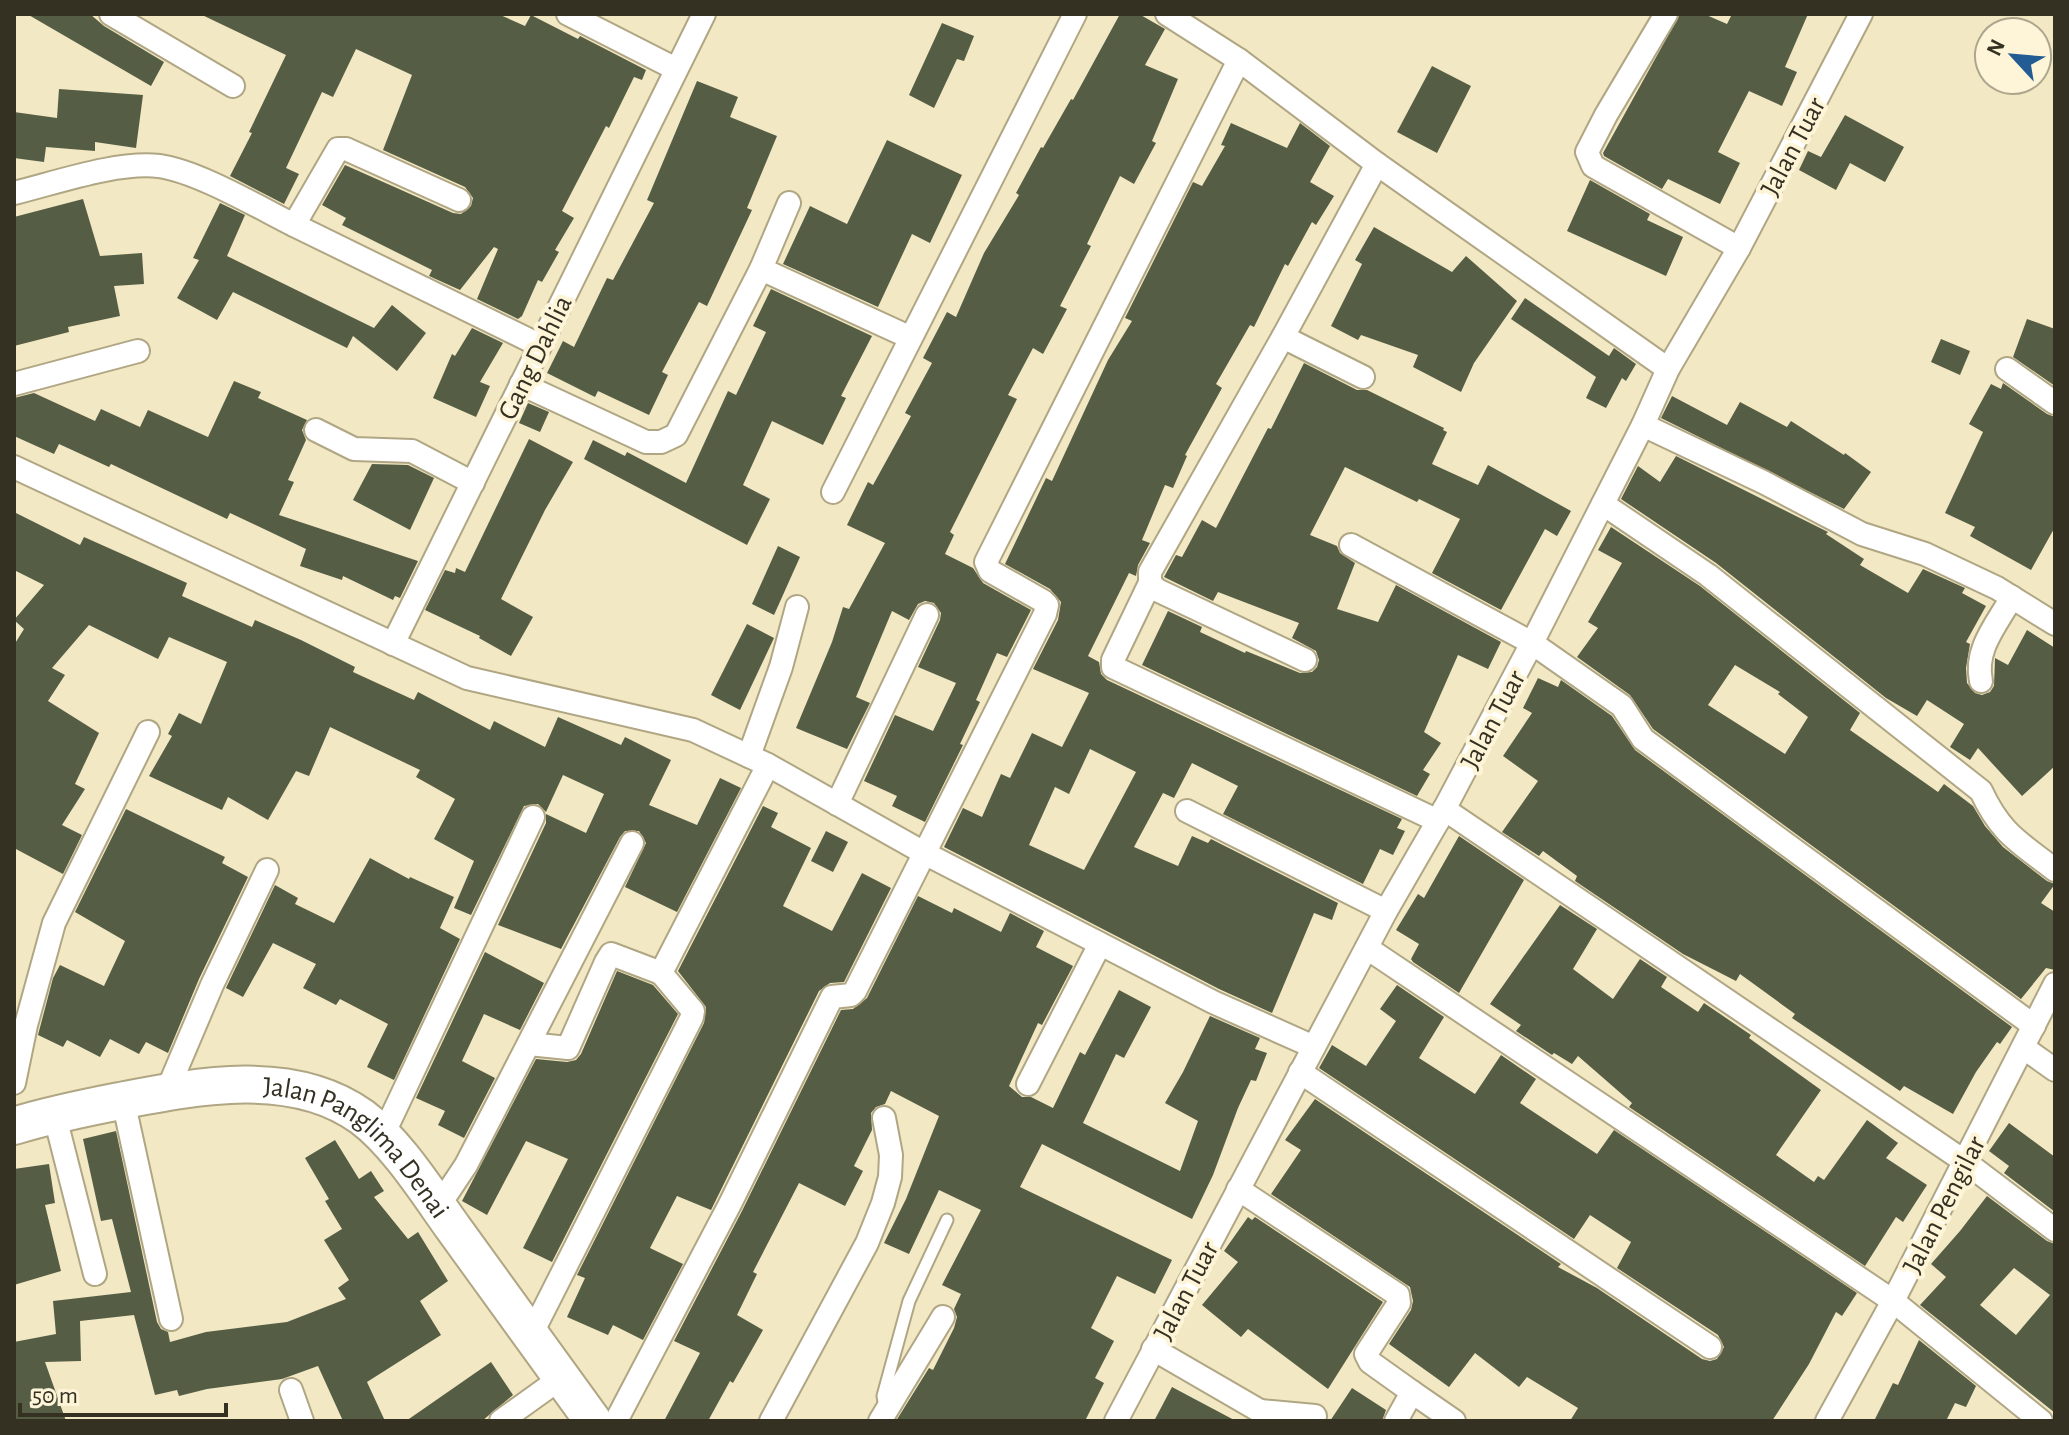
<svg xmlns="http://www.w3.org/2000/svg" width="2069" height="1435" font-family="'Alegreya Sans',sans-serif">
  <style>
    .building { fill: #555e45; fill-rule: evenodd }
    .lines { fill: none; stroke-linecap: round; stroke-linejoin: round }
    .lane-casing { stroke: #b0a683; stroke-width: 15 }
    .street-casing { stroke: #b0a683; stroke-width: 26 }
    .primary-casing { stroke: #b0a683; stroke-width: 40 }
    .lane { stroke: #fff; stroke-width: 11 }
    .street { stroke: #fff; stroke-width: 22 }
    .primary { stroke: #fff; stroke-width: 36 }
    .labels { text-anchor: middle; stroke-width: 8; stroke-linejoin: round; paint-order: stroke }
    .street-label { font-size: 28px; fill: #343022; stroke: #fef5d8 }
  </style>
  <rect width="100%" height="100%" fill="#f3e8c4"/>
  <g class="building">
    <path d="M27,14H90L104,26L164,62L151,86Z"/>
    <path d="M200,14H498L525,26L531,15L578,39L580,36L646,70L642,80L634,77L609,128L606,126L562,211L574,218L555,250L559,252L542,282L538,280L522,316L518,319L477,299L498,249L494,247L460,290L429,276L432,270L342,225L346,218L322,205L345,165L453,213L461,214L471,206L473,198L465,187L383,150L412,75L356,49L333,97L322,92L286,168L299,174L284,204L230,176L252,133L249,132L286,55Z"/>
    <path d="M1120,14H1139L1165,29L1145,65L1178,79L1152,141L1156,143L1134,184L1120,176L1087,244L1091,246L1060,306L1067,309L1043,354L1033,348L1008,395L1017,399L950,532L954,535L945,554L973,568L983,583L1031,610L1007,657L997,653L976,700L980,702L960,744L963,745L925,822L892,806L897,796L864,781L895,715L933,731L956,683L918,667L940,620L941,613L934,603L925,601L918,604L909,620L892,611L856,697L870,703L847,749L796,728L832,642L843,607L849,609L885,543L847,525L868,482L873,485L911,416L905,413L932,363L923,358L947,312L956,317L984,253L1019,195L1016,193L1041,147L1043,148L1071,99L1073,100Z"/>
    <path d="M1680,14H1704L1727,24L1732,14H1808L1785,67L1797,72L1782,106L1749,91L1718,152L1740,163L1720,204L1668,179L1662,189L1604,156L1603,153Z"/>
    <path d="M942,23L974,36L964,61L957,59L934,108L909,95Z"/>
    <path d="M1432,66L1471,86L1437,153L1397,132Z"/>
    <path d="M697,81L738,97L730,117L777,136L747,208L752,210L730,257L707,306L699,302L662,372L668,375L649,415L598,391L595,397L547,373L563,341L574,347L607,278L613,280L654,203L647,200Z"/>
    <path d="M59,89L143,95L136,148L95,142V151L46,147L44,162L14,158V112L57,118Z"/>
    <path d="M1845,115L1904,147L1885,182L1850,163L1836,190L1799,170L1808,151L1821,157Z"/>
    <path d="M1231,123L1287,148L1300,123L1330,146L1310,182L1334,196L1316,225L1312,222L1288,266L1285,264L1254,327L1250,325L1216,384L1222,388L1185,455L1187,456L1173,488L1165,485L1142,540L1150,543L1138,565L1136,576L1129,573L1088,656L1099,662L1101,674L1107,680L1402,819L1397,828L1405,831L1393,855L1380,849L1363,884L1223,814L1238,786L1192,763L1174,798L1163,793L1134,847L1178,866L1192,836L1208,843L1211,839L1338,903L1332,920L1314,913L1272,1013L1219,989L944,847L963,808L982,817L1001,774L1010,778L1032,733L1062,747L1089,693L1033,669L1058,620L1061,602L1050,589L1005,564L1046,478L1052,481L1108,360L1132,321L1125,318L1193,182L1202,186L1225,146L1221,145ZM1090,749L1136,772L1084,870L1029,845L1055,787L1069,794Z"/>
    <path d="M887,140L962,175L930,243L912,234L878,307L783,264L810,206L847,224Z"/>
    <path d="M1590,180L1650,214L1647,220L1683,237L1666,276L1567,231Z"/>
    <path d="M83,199L100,256L142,253L144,284L114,286L120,316L68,327L69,332L14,346V217Z"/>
    <path d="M220,203L245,215L227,256L374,328L392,305L426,333L397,371L353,336L347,348L233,292L217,320L177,298L199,260L193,258Z"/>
    <path d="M1374,227L1452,272L1466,256L1517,301L1474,363L1461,392L1413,367L1418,355L1361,335L1358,340L1331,326L1362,264L1355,260Z"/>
    <path d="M771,289L872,336L841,396L846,398L823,445L772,421L743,485L770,499L747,545L584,459L593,440L625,456L627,452L686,483L728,391L736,395L766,332L753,326Z"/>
    <path d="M1525,298L1609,356L1614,348L1636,364L1626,381L1622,378L1606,408L1586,398L1596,377L1511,319Z"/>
    <path d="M2027,319L2055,329V386L2013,357Z"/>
    <path d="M472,328L503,343L480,382L490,386L476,417L433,398L452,354L455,356Z"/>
    <path d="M1941,339L1970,351L1960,375L1931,362Z"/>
    <path d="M1304,363L1357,390H1367L1444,428L1443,430L1447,432L1432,464L1478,485L1488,465L1571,511L1557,536L1545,529L1501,610L1432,573L1460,519L1419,499L1417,502L1345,467L1310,535L1337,546L1340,553L1355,563L1337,609L1378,622L1396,585L1501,642L1488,669L1458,655L1424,732L1441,743L1423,770L1430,774L1417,796L1142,665L1168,611L1202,627L1200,632L1245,653L1246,651L1300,673L1312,672L1317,667L1319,660L1316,651L1292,638L1299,623L1218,592L1213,601L1164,577L1176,555L1182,557L1202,520L1216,528L1268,428L1271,429Z"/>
    <path d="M234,381L261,392L258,398L307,420L302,430L306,440L288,480L294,482L279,515L418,561L400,598L395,596L393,600L343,576L342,580L300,566L306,549L230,513L227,519L111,464L109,467L59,444L54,454L14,436V398L34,393L95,421L101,409L140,427L148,410L208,437Z"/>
    <path d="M2003,383L2047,414L2055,417V527L2031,570L1970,536L1975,527L1945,513L1983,432L1969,424L1991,384L2001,389Z"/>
    <path d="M1672,396L1727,425L1740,402L1787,427L1791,421L1844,455L1845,453L1871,472L1844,509L1661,418Z"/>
    <path d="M528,403L549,412L540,432L519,423Z"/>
    <path d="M529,439L573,462L545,510L501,599L533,617L511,656L479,638L480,636L425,610L445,570L455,573L456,568L465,572Z"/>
    <path d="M1676,456L1828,532L1826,534L1864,559L1860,565L1908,593L1923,569L1965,588L1962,593L1986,606L1966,642L1970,644L1966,668L1967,683L1975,693L1982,695L1990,692L1994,686L1995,658L2008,665L2027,630L2055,648V766L2022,796L1978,748L1970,760L1950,747L1964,724L1927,700L1917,716L1886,698L1716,563L1621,499L1638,466L1660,482Z"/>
    <path d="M372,464L408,465L434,478L410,530L353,500Z"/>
    <path d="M14,512L80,545L84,537L187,583L182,596L252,627L255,620L301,640L355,667L353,672L414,700L418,692L490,730L494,721L545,747L558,717L621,745L625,737L671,760L649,805L697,825L720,778L741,788L677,912L625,887L646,843L639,831H625L620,837L561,949L498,925L546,823V814L586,833L604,794L563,775L546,812L538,804L524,806L471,915L454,908L474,861L434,839L455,799L416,777L420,770L330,727L309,776L296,771L268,820L228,797L222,810L149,776L172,736L168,734L179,713L201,724L227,662L169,637L158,659L89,625L52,668L65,675L48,701L99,733L75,784L85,789L62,825L82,835L63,874L14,848V645L24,629L14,620L44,585L14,570Z"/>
    <path d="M1611,527L1700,586L1860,713L1850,730L1938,792L1944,784L1973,806L1985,826L2003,847L2047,881L2055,884L2041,903L2055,912V970L2046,968L2021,999L1653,729L1630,695L1577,657L1598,628L1588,622L1622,563L1598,550ZM1735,665L1780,692L1778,694L1808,717L1785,754L1708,705Z"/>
    <path d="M778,546L800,557L774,615L752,604Z"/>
    <path d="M747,624L774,638L740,710L711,695Z"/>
    <path d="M1538,678L1558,687L1561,680L1612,716L1635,750L2012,1027L2000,1044L1997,1042L1976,1072L1953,1114L1904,1086L1900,1091L1792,1018L1795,1014L1740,974L1736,981L1683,954L1575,881L1577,876L1543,851L1539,856L1502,832L1538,781L1503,756L1532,713L1523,708Z"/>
    <path d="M763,806L778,813L771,827L811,848L783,906L832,931L862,873L891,888L844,982L830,983L819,991L711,1210L677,1196L650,1248L683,1264L643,1340L613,1325L608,1335L567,1317L585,1278L577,1275L704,1023L706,1007L678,971Z"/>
    <path d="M126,809L225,857L222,863L248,877L199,979L168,1053L146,1042L139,1054L110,1039L100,1057L67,1040L63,1047L38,1035L53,978L60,965L104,986L125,941L75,912Z"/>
    <path d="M826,831L848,842L833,872L811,861Z"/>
    <path d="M1459,836L1524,880L1459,993L1413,962L1411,959L1419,944L1396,930L1418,894L1424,898Z"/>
    <path d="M370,858L409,879L410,877L454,897L440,928L460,939L394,1080L367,1067L388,1024L340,999L336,1005L303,988L316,964L273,943L243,997L226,988L275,885L298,898L295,904L334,923Z"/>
    <path d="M918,896L952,913L954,908L1001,932L1010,913L1044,931L1036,947L1073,966L1042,1025L1038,1023L1009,1086L1022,1097H1031L1053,1108L1080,1052L1085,1055L1119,990L1151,1007L1124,1058L1116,1054L1083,1123L1180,1171L1198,1121L1165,1103L1183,1072L1210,1016L1260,1038L1255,1049L1267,1053L1256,1081L1251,1080L1238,1108L1213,1175L1192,1219L1042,1144L1020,1187L1172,1260L1155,1294L1117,1276L1091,1328L1114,1341L1095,1378L1104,1383L1085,1421H896L929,1368L933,1370L954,1328L957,1317L954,1309L961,1294L942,1285L981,1210L939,1190L909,1254L884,1243L906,1199L939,1116L891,1091L885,1104L876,1107L871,1113L872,1130L854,1166L863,1171L845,1206L799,1183L753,1272L757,1274L737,1315L763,1330L733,1383L730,1381L708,1421H664L700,1353L674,1341L742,1211L841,1010L853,1009L867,998Z"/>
    <path d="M1560,905L1597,929L1573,969L1613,999L1640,959L1667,977L1661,987L1698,1012L1704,1003L1751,1035L1749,1038L1821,1090L1776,1155L1814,1182L1818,1176L1824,1180L1867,1120L1898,1143L1886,1158L1927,1185L1903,1222L1896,1217L1865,1266L1629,1107L1632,1103L1578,1056L1572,1064L1554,1053L1552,1055L1516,1031L1521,1025L1490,1004Z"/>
    <path d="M485,952L544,983L520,1030L484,1014L462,1061L495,1078L464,1138L438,1125L445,1111L416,1098Z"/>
    <path d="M617,971L653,985L678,1014L552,1262L523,1248L568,1159L526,1141L487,1215L462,1201L536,1059L567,1062L576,1060L581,1054Z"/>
    <path d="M1397,985L1444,1017L1419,1058L1475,1094L1501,1055L1536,1079L1520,1103L1597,1154L1614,1130L1857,1293L1842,1316L1836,1312L1809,1364L1772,1421H1570L1578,1408L1527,1377L1519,1387L1475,1353L1449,1387L1389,1344L1411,1310L1413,1301L1410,1287L1271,1194L1301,1150L1285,1140L1315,1099L1561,1264L1558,1267L1597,1288L1702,1359L1710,1361L1717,1359L1724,1347L1718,1335L1617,1268L1631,1242L1590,1215L1574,1239L1319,1068L1332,1045L1366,1066L1396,1021L1380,1009Z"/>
    <path d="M2009,1123L2055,1157V1212L2004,1173L2009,1166L1989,1151Z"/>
    <path d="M116,1131L157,1322L161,1329L168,1332L170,1342L206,1332L287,1322L346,1299L338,1288L349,1280L324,1240L342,1229L325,1201L329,1199L305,1158L335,1140L359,1179L371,1171L384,1191L374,1197L408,1239L418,1232L448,1281L420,1301L441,1335L367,1382L385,1421H343L318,1366L282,1379L207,1389L179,1396L177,1390L155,1395L134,1315L80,1321L81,1361L45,1362L66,1421H14V1342L56,1334L53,1301L131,1292L112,1219L101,1221L83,1139Z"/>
    <path d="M49,1164L55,1203L45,1205L61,1271L14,1285V1169Z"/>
    <path d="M1987,1196L2047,1241L2055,1244V1413L1920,1305L1946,1277L1931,1264L1960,1231ZM2014,1268L2050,1295L2016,1335L1980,1305Z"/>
    <path d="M1248,1217L1252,1220L1255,1217L1383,1302L1328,1389L1248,1329L1241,1337L1202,1305L1238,1262L1224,1251Z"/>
    <path d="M1919,1340L1976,1386L1966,1407L1955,1403L1946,1421H1874L1893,1383L1898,1385Z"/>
    <path d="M491,1362L513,1395L482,1421H406Z"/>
    <path d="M1172,1387L1236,1421H1154Z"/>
    <path d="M1352,1388L1386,1410L1382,1421H1330Z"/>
  </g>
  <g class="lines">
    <defs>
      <path id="lane" d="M885,1407L883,1396L909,1301L947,1220"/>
      <g id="street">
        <path d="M111,14L233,86"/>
        <path d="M568,14L676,69"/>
        <path d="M1167,14L1239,60L1377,164L1668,369"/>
        <path d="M1666,14L1606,115L1587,152L1593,166L1739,248"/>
        <path d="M1377,164L1283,337L1150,572V583L1113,660V667L1438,821"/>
        <path d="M14,193C55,183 118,161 159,166C197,171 258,207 294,225"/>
        <path d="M459,200L346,149H338L294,225L539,345"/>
        <path d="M761,269L909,337"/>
        <path d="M1283,337L1363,377"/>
        <path d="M2007,369L2055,403"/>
        <path d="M14,384L138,351"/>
        <path d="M521,384L646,442H661L676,435L761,269L789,203"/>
        <path d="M1643,425L1763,482L1862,534L1925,554L1997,588L2055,624"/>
        <path d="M316,430L354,449L412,451L473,483"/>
        <path d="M14,467L467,678L693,730L768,765L926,854L1213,1002L1314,1047"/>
        <path d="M833,492L1075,14"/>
        <path d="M1603,504L1708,575L1981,791C2001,834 2019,842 2055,870"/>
        <path d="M1351,545L1532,643L1622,706L1643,739L2034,1026"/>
        <path d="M1150,583L1157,590L1305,660"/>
        <path d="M393,644L704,14"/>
        <path d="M1981,681C1974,649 1997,624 2012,597"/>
        <path d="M749,756L781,667L797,607"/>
        <path d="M837,804L927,615"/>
        <path d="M1444,809L1964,1161L2055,1230"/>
        <path d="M1187,811L1386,911"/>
        <path d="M1367,948L1893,1301L2041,1421"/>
        <path d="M529,1044L568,1048L606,962L611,954L661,973"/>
        <path d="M2024,1048L2055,1070"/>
        <path d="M1300,1072L1710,1347"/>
        <path d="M14,1083L26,1025L54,923L148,732"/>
        <path d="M1028,1084L1100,944"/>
        <path d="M167,1091L212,985L267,870"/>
        <path d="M123,1100L171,1319"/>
        <path d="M54,1113L95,1274"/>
        <path d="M383,1135L533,817"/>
        <path d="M1238,1189L1398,1295L1399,1303L1366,1354L1370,1362L1412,1392"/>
        <path d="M438,1207L466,1165L632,843"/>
        <path d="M531,1335L692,1017L693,1011L661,973L768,765"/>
        <path d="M1153,1349L1260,1411L1270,1421"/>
        <path d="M291,1390L302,1421"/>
        <path d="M1260,1411L1315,1416"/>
        <path d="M501,1421L561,1378"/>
        <path d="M616,1421L730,1204L832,997L851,995L855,991L1045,614L1047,605L1043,601L990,571L986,562L1239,60"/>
        <path d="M771,1421L867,1243L883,1203L890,1177L891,1155L884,1118"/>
        <path d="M880,1421L943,1317"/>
        <path d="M1116,1421L1386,911L1438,821L1532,643L1643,425L1668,369L1739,248L1861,14"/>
        <path d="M1396,1421L1412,1392L1454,1421"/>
        <path d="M1827,1421L1893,1301L2055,984"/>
      </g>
      <g id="primary">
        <path id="s1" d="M14,1126C49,1115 84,1108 120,1101C197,1086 293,1067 362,1117C397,1143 428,1193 454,1229C500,1293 546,1357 593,1421"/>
      </g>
    </defs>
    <use href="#lane" class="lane-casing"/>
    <use href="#street" class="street-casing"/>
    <use href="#primary" class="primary-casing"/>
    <use href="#lane" class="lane"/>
    <use href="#street" class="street"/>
    <use href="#primary" class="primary"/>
  </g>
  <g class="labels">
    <g class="street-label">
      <text transform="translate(1792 146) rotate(-62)" y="10">Jalan Tuar</text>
      <text transform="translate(534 357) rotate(-64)" y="10">Gang Dahlia</text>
      <text transform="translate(1492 719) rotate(-62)" y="10">Jalan Tuar</text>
      <text dy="10" stroke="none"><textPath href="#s1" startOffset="370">Jalan Panglima Denai</textPath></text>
      <text transform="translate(1943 1204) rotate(-63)" y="10">Jalan Pengilar</text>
      <text transform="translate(1185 1290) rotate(-62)" y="10">Jalan Tuar</text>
    </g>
  </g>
  <rect width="2069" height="1435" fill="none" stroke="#343022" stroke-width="32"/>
  <g transform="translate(2013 56) rotate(296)"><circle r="38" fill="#fef5d8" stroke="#ada68f" stroke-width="2"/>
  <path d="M0-6L14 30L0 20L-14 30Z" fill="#225c93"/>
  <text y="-12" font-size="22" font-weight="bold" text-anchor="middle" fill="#343022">N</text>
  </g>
  <path d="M20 1403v12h206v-12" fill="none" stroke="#343022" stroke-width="4"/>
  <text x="32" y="1403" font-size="24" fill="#343022" stroke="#fef5d8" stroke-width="6" paint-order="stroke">50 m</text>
</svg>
